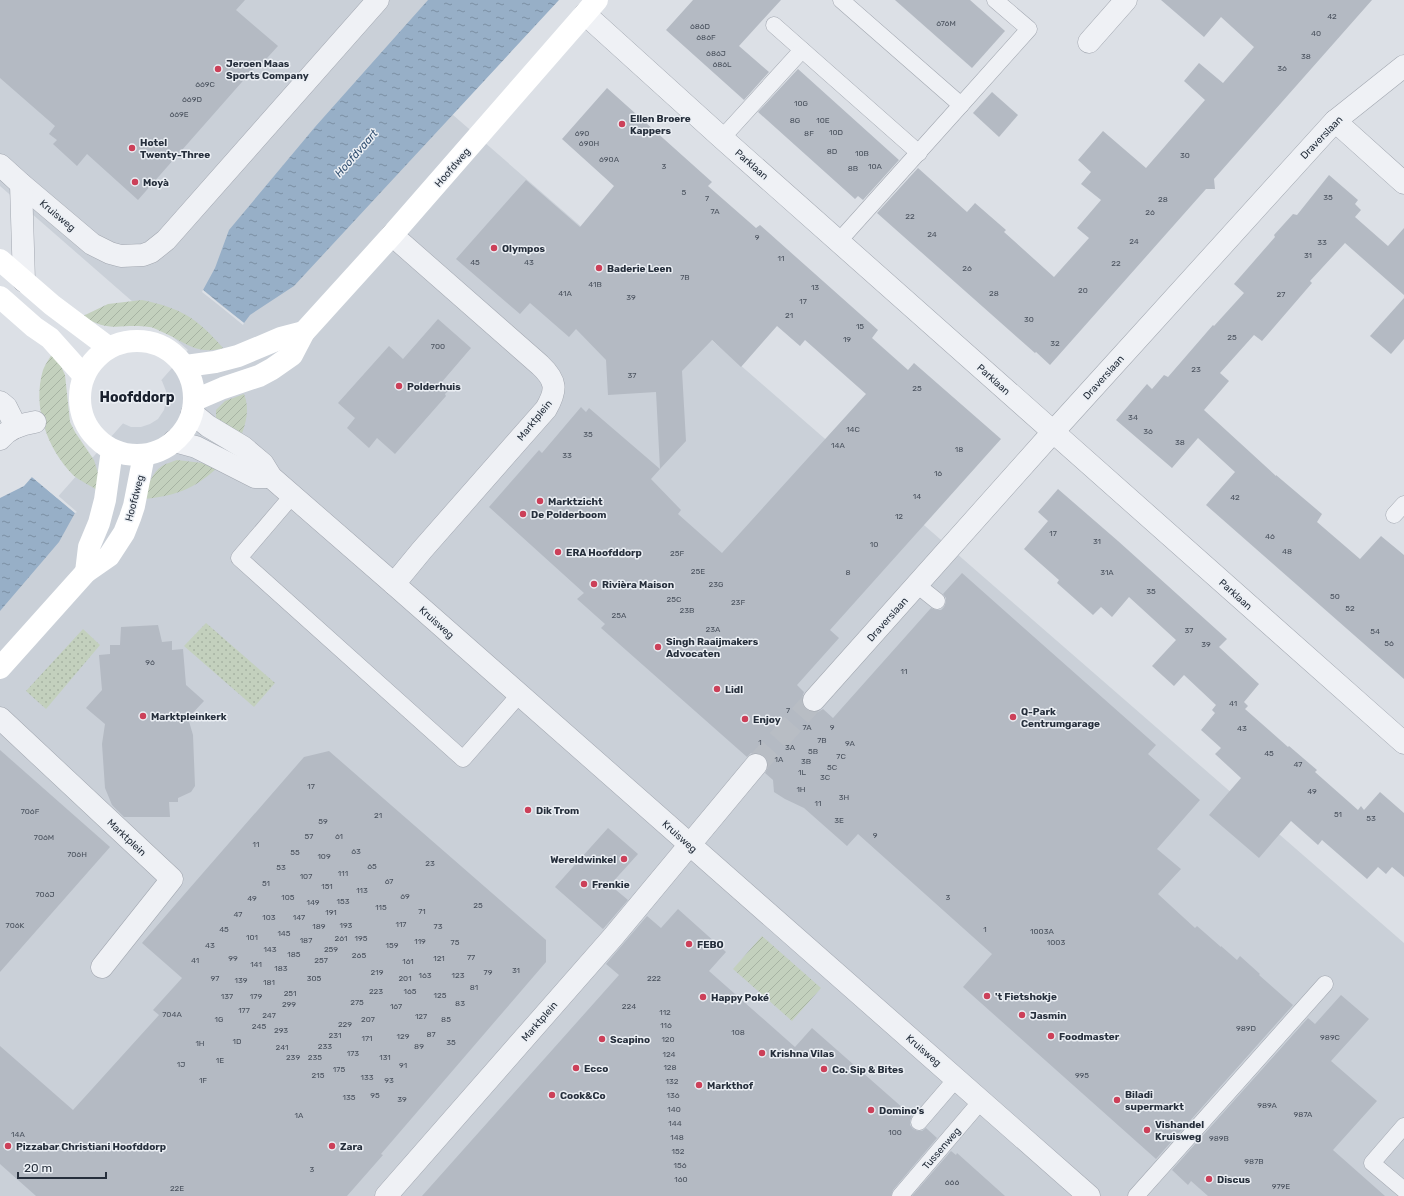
<svg xmlns="http://www.w3.org/2000/svg" width="1404" height="1196" font-family="Rubik,sans-serif">
  <style>
    .built { fill: #cad0d8 }
    .grass { fill: url(#grass-dots) }
    .garden { fill: url(#garden-furrows) }
    .water { fill: url(#water-ripples) }
    .pier { fill: #dce0e6 }
    .building { fill: #b4bac3 }
    .lines { fill: none; stroke-linecap: round; stroke-linejoin: round }
    .street-tunnel { stroke: #b8bdc4; stroke-width: 22; stroke-dasharray: 22 11; stroke-linecap: butt }
    .lane-casing { stroke: #a2a7b0; stroke-width: 17 }
    .street-casing { stroke: #a2a7b0; stroke-width: 23 }
    .lane { stroke: #eff1f5; stroke-width: 16 }
    .street { stroke: #eff1f5; stroke-width: 22 }
    .secondary { stroke: #fff; stroke-width: 22 }
    .poi-dot { fill: #cc4059; stroke: #ebeff4; stroke-width: 1.5 }
    .labels { text-anchor: middle; stroke-width: 3; stroke-linejoin: round; paint-order: stroke }
    .number-label { font-size: 8px; fill: #4a525e }
    .poi-label { font-size: 10px; font-weight: bold; fill: #262f3c; stroke: #ebeff4; text-anchor: start }
    .street-label { font-size: 10px; fill: #262f3c; stroke: #ebeff4 }
    .water-label { font-size: 11px; font-style: italic; fill: #314f70; stroke: #ebeff4 }
    .district-label { font-size: 14px; font-weight: bold; fill: #19202d; stroke: #ebeff4 }
  </style>
  <defs>
    <pattern id="grass-dots" width="8" height="8" patternUnits="userSpaceOnUse"><rect width="8" height="8" fill="#c3d0bd"/><path d="M2 2h.1M6 6h.1" fill="none" stroke="#a7b3a3" stroke-width="1.8" stroke-linecap="round"/></pattern>
    <pattern id="garden-furrows" width="10" height="10" patternUnits="userSpaceOnUse"><rect width="10" height="10" fill="#c3d0bd"/><path d="M-1 1l2-2M0 10L10 0M9 11l2-2" fill="none" stroke="#a7b3a3"/></pattern>
    <pattern id="water-ripples" width="26" height="14" patternUnits="userSpaceOnUse"><rect width="26" height="14" fill="#97afc7"/><path d="M2 4q2-2 4 0t4 0M15 11q2-2 4 0t4 0" fill="none" stroke="#7b8fa3"/></pattern>
  </defs>
  <rect width="100%" height="100%" fill="#dce0e6"/>
  <path class="built" d="M0,0H497L422,88L1404,943V1196H0V562L188,350L0,186Z"/>
  <g class="grass">
    <path d="M206,623L275,683L254,707L184,646Z"/>
    <path d="M83,629L100,645L46,709L26,691Z"/>
  </g>
  <g class="garden">
    <path d="M142,300C181,308 197,318 223,348C195,356 183,340 160,331C156,329 152,327 149,327C121,323 110,334 83,316L108,304Z"/>
    <path d="M52,354L59,362L65,375L70,422L75,432L94,460L98,473L97,490C90,485 80,481 73,475C47,448 32,407 43,370C45,365 49,359 52,354Z"/>
    <path d="M244,394C250,408 246,425 240,438L216,420V410L225,401Z"/>
    <path d="M177,460L202,463L216,469C192,490 175,496 143,499C147,488 152,472 162,466C167,463 172,462 177,460Z"/>
    <path d="M762,936L821,988L792,1021L733,969Z"/>
  </g>
  <g class="water">
    <path d="M428,0H559L294,286L250,315L244,323L203,290L215,268L229,230L315,127Z"/>
    <path d="M32,477L75,513L59,542L0,611V498L24,486Z"/>
  </g>
  <g class="pier">
    <path d="M203,290L222,306L244,323L243,325L221,307L202,292Z"/>
    <path d="M137,367L147,369L155,374L162,381L166,391V401L164,410L158,419L150,424L141,427H131L122,423L114,417L109,409L107,396L132,368Z"/>
    <path d="M34,476L54,492L77,512L75,513L32,477Z"/>
  </g>
  <g class="building">
    <path d="M0,0H245L236,10L278,46L258,68L256,66L138,200L87,154L77,166L53,144L57,140L49,134L55,126L0,78Z"/>
    <path d="M693,0H781L739,46L769,72L744,100L666,30Z"/>
    <path d="M895,0H970L1005,31L972,68Z"/>
    <path d="M1161,0H1372L1214,179L1215,189H1206L1050,365L1036,352L1035,353L877,213L918,168L967,212L975,203L1006,230L1004,232L1054,277L1089,238L1077,228L1101,200L1081,184L1091,172L1078,160L1103,131L1146,168L1205,100L1184,81L1199,63L1223,83L1254,47L1221,17L1204,37Z"/>
    <path d="M798,69L899,160L863,200L858,196L855,199L758,112Z"/>
    <path d="M607,88L712,182L708,186L756,228L760,225L878,330L872,338L908,370L914,363L1001,439L830,630L839,638L797,685L804,692L802,698V704L805,709L812,712H818L823,709L833,718L931,608L936,610H941L944,607L946,602V598L943,594L962,573L1156,745L1148,754L1200,800L1157,849L1181,869L1158,894L1195,928L1197,926L1221,947V946L1237,960L1240,956L1260,974L1259,975L1293,1005L1156,1159L963,987L992,954L858,834L847,846L804,808L785,799L774,792L773,780L765,773L768,767V761L764,756L758,753H751L747,757L601,628L605,624L577,599L584,593L489,507L539,450L542,453L581,407L586,412L589,408L660,469L651,479L681,510L678,514L722,553L866,394L805,340L800,346L777,326L741,367L712,340L682,371L686,441L660,469L656,392L608,395L606,360L576,329L569,337L530,303L520,314L456,259L526,180L580,227L614,186L562,139Z"/>
    <path d="M992,92L1018,115L999,137L973,113Z"/>
    <path d="M1329,175L1358,200L1355,204L1361,210L1355,217L1388,246L1404,228V295L1345,243L1310,281L1312,283L1262,341L1254,335L1220,373L1229,381L1204,410L1276,476V475L1322,514L1317,522L1360,559L1381,536L1404,555V679L1206,505L1235,472L1198,438L1172,468L1116,420L1147,384L1152,389L1164,375L1168,377L1213,325L1214,326L1244,293L1234,284L1275,237L1274,235L1293,214L1297,215Z"/>
    <path d="M1404,298V339L1391,354L1370,336Z"/>
    <path d="M438,319L471,348L441,383L449,390L445,394L446,396L395,454L377,438L369,448L347,428L355,418L338,403L389,346L403,359Z"/>
    <path d="M1058,489L1118,541L1227,639L1219,647L1259,684L1244,702L1248,706L1245,709L1288,747L1289,746L1317,770L1315,772L1358,810L1361,806L1364,810L1380,792L1404,813V877L1392,867L1386,874L1378,867L1367,879L1322,840L1318,845L1291,821L1259,858L1209,815L1241,778L1215,754L1221,748L1201,730L1215,713L1212,710L1216,705L1184,675L1174,686L1152,666L1176,640L1129,597L1112,617L1101,607L1093,615L1057,583L1059,580L1024,549L1048,521L1038,512Z"/>
    <path d="M158,625L162,642L172,641V650L183,649L186,685L204,701L188,718L193,735L195,786L191,792L178,798V802H169L170,817H124L112,805L105,788L102,744L105,724L86,708L102,690L99,655L110,654V645H120L121,627Z"/>
    <path d="M0,750L110,847L0,972Z"/>
    <path d="M329,751L546,940V962L381,1154L383,1155L347,1196H36L0,1164V1046L73,1110L159,1015L153,1010L182,978L142,943L304,757Z"/>
    <path d="M608,828L638,854L610,885L628,900L603,929L555,887Z"/>
    <path d="M678,909L726,952L709,971L795,1047L812,1028L912,1116L910,1121V1125L913,1129L918,1131H922L926,1128L937,1138L893,1190L891,1196H422L619,975L606,964L647,916L661,928Z"/>
    <path d="M1341,995L1369,1019L1331,1061L1377,1101L1333,1150L1385,1196H1208L1191,1181L1188,1185L1172,1170L1308,1018L1315,1024Z"/>
    <path d="M951,1151L956,1155L957,1153L1005,1196H912Z"/>
  </g>
  <g class="lines">
    <path class="street-tunnel" d="M756,765L814,700"/>
    <defs>
      <g id="lane">
        <path d="M841,0L961,105L1029,29L995,0"/>
        <path d="M774,25L919,153"/>
        <path d="M722,138L802,50"/>
        <path d="M839,241L961,105"/>
        <path d="M292,496L239,558L463,759L519,695"/>
        <path d="M1394,515L1404,504"/>
        <path d="M917,585L937,601"/>
        <path d="M919,1122L956,1079"/>
        <path d="M1404,1126L1372,1163L1404,1190"/>
        <path d="M900,1196L981,1101"/>
        <path d="M1136,1196L1325,984"/>
      </g>
      <g id="street">
        <path d="M585,14L722,138L1404,743"/>
        <path d="M1089,42L1126,0"/>
        <path d="M1335,121L1404,183"/>
        <path d="M0,165L21,184L92,244L110,253L121,256L143,255L151,252L166,240L378,0"/>
        <path d="M21,184L24,281"/>
        <path d="M392,235L540,365C557,381 557,390 546,409L422,550L394,584"/>
        <path d="M0,402L6,407L16,427"/>
        <path d="M192,413L208,426L243,447L263,464L271,477L394,584L1089,1196"/>
        <path d="M0,439C9,428 22,424 35,422"/>
        <path d="M174,441L196,447L255,477H271"/>
        <path d="M814,700L1053,432L1335,121L1404,66"/>
        <path d="M0,718L172,879L102,967"/>
        <path d="M386,1196L613,937L756,765"/>
      </g>
    </defs>
    <use href="#lane" class="lane-casing"/>
    <use href="#street" class="street-casing"/>
    <use href="#lane" class="lane"/>
    <use href="#street" class="street"/>
    <g class="secondary">
      <path d="M0,260L52,305L108,347"/>
      <path d="M0,297L34,327L50,338L84,376"/>
      <circle cx="137" cy="398" r="57"/>
      <path d="M186,366L215,362L238,356L281,338L304,332"/>
      <path d="M195,400L223,388L259,376L272,369L292,355L304,332L392,235L597,0"/>
      <path d="M86,572L89,547L99,523L105,500L112,450"/>
      <path d="M0,668L86,572L109,556L124,533L130,518L134,506L144,455"/>
    </g>
  </g>
  <g class="poi-dot">
    <circle cx="218" cy="69" r="4"/>
    <circle cx="622" cy="124" r="4"/>
    <circle cx="132" cy="148" r="4"/>
    <circle cx="135" cy="182" r="4"/>
    <circle cx="494" cy="248" r="4"/>
    <circle cx="599" cy="268" r="4"/>
    <circle cx="399" cy="386" r="4"/>
    <circle cx="540" cy="501" r="4"/>
    <circle cx="523" cy="514" r="4"/>
    <circle cx="558" cy="552" r="4"/>
    <circle cx="594" cy="584" r="4"/>
    <circle cx="658" cy="647" r="4"/>
    <circle cx="717" cy="689" r="4"/>
    <circle cx="143" cy="716" r="4"/>
    <circle cx="1013" cy="717" r="4"/>
    <circle cx="745" cy="719" r="4"/>
    <circle cx="528" cy="810" r="4"/>
    <circle cx="624" cy="859" r="4"/>
    <circle cx="584" cy="884" r="4"/>
    <circle cx="689" cy="944" r="4"/>
    <circle cx="987" cy="996" r="4"/>
    <circle cx="703" cy="997" r="4"/>
    <circle cx="1022" cy="1015" r="4"/>
    <circle cx="1051" cy="1036" r="4"/>
    <circle cx="602" cy="1039" r="4"/>
    <circle cx="762" cy="1053" r="4"/>
    <circle cx="576" cy="1068" r="4"/>
    <circle cx="824" cy="1069" r="4"/>
    <circle cx="699" cy="1085" r="4"/>
    <circle cx="552" cy="1095" r="4"/>
    <circle cx="1117" cy="1100" r="4"/>
    <circle cx="871" cy="1110" r="4"/>
    <circle cx="1147" cy="1130" r="4"/>
    <circle cx="8" cy="1146" r="4"/>
    <circle cx="332" cy="1146" r="4"/>
    <circle cx="1209" cy="1179" r="4"/>
  </g>
  <g class="labels">
    <g class="number-label">
      <text x="1332" y="19">42</text>
      <text x="946" y="26">676M</text>
      <text x="700" y="29">686D</text>
      <text x="1316" y="36">40</text>
      <text x="706" y="40">686F</text>
      <text x="716" y="56">686J</text>
      <text x="1306" y="59">38</text>
      <text x="722" y="67">686L</text>
      <text x="1282" y="71">36</text>
      <text x="205" y="87">669C</text>
      <text x="192" y="102">669D</text>
      <text x="801" y="106">10G</text>
      <text x="179" y="117">669E</text>
      <text x="795" y="123">8G</text>
      <text x="823" y="123">10E</text>
      <text x="836" y="135">10D</text>
      <text x="582" y="136">690</text>
      <text x="809" y="136">8F</text>
      <text x="589" y="146">690H</text>
      <text x="832" y="154">8D</text>
      <text x="862" y="156">10B</text>
      <text x="1185" y="158">30</text>
      <text x="609" y="162">690A</text>
      <text x="664" y="169">3</text>
      <text x="875" y="169">10A</text>
      <text x="853" y="171">8B</text>
      <text x="684" y="195">5</text>
      <text x="1328" y="200">35</text>
      <text x="707" y="201">7</text>
      <text x="1163" y="202">28</text>
      <text x="715" y="214">7A</text>
      <text x="1150" y="215">26</text>
      <text x="910" y="219">22</text>
      <text x="932" y="237">24</text>
      <text x="757" y="240">9</text>
      <text x="1134" y="244">24</text>
      <text x="1322" y="245">33</text>
      <text x="1308" y="258">31</text>
      <text x="781" y="261">11</text>
      <text x="475" y="265">45</text>
      <text x="529" y="265">43</text>
      <text x="1116" y="266">22</text>
      <text x="967" y="271">26</text>
      <text x="685" y="280">7B</text>
      <text x="595" y="287">41B</text>
      <text x="815" y="290">13</text>
      <text x="1083" y="293">20</text>
      <text x="565" y="296">41A</text>
      <text x="994" y="296">28</text>
      <text x="1281" y="297">27</text>
      <text x="631" y="300">39</text>
      <text x="803" y="304">17</text>
      <text x="789" y="318">21</text>
      <text x="1029" y="322">30</text>
      <text x="860" y="329">15</text>
      <text x="1232" y="340">25</text>
      <text x="847" y="342">19</text>
      <text x="1055" y="346">32</text>
      <text x="438" y="349">700</text>
      <text x="1196" y="372">23</text>
      <text x="632" y="378">37</text>
      <text x="917" y="391">25</text>
      <text x="1133" y="420">34</text>
      <text x="853" y="432">14C</text>
      <text x="1148" y="434">36</text>
      <text x="588" y="437">35</text>
      <text x="1180" y="445">38</text>
      <text x="838" y="448">14A</text>
      <text x="959" y="452">18</text>
      <text x="567" y="458">33</text>
      <text x="938" y="476">16</text>
      <text x="917" y="499">14</text>
      <text x="1235" y="500">42</text>
      <text x="899" y="519">12</text>
      <text x="1053" y="536">17</text>
      <text x="1270" y="539">46</text>
      <text x="1097" y="544">31</text>
      <text x="874" y="547">10</text>
      <text x="1287" y="554">48</text>
      <text x="677" y="556">25F</text>
      <text x="698" y="574">25E</text>
      <text x="848" y="575">8</text>
      <text x="1107" y="575">31A</text>
      <text x="716" y="587">23G</text>
      <text x="1151" y="594">35</text>
      <text x="1335" y="599">50</text>
      <text x="674" y="602">25C</text>
      <text x="738" y="605">23F</text>
      <text x="1350" y="611">52</text>
      <text x="687" y="613">23B</text>
      <text x="619" y="618">25A</text>
      <text x="713" y="632">23A</text>
      <text x="1189" y="633">37</text>
      <text x="1375" y="634">54</text>
      <text x="1389" y="646">56</text>
      <text x="1206" y="647">39</text>
      <text x="150" y="665">96</text>
      <text x="904" y="674">11</text>
      <text x="1233" y="706">41</text>
      <text x="788" y="713">7</text>
      <text x="807" y="730">7A</text>
      <text x="832" y="730">9</text>
      <text x="1242" y="731">43</text>
      <text x="822" y="743">7B</text>
      <text x="760" y="745">1</text>
      <text x="850" y="746">9A</text>
      <text x="790" y="750">3A</text>
      <text x="813" y="754">5B</text>
      <text x="1269" y="756">45</text>
      <text x="841" y="759">7C</text>
      <text x="779" y="762">1A</text>
      <text x="806" y="764">3B</text>
      <text x="1298" y="767">47</text>
      <text x="832" y="770">5C</text>
      <text x="802" y="775">1L</text>
      <text x="825" y="780">3C</text>
      <text x="311" y="789">17</text>
      <text x="801" y="792">1H</text>
      <text x="1312" y="794">49</text>
      <text x="844" y="800">3H</text>
      <text x="818" y="806">11</text>
      <text x="30" y="814">706F</text>
      <text x="1338" y="817">51</text>
      <text x="378" y="818">21</text>
      <text x="1371" y="821">53</text>
      <text x="839" y="823">3E</text>
      <text x="323" y="824">59</text>
      <text x="875" y="838">9</text>
      <text x="309" y="839">57</text>
      <text x="339" y="839">61</text>
      <text x="44" y="840">706M</text>
      <text x="256" y="847">11</text>
      <text x="356" y="854">63</text>
      <text x="295" y="855">55</text>
      <text x="77" y="857">706H</text>
      <text x="324" y="859">109</text>
      <text x="430" y="866">23</text>
      <text x="372" y="869">65</text>
      <text x="281" y="870">53</text>
      <text x="343" y="876">111</text>
      <text x="306" y="879">107</text>
      <text x="389" y="884">67</text>
      <text x="266" y="886">51</text>
      <text x="327" y="889">151</text>
      <text x="362" y="893">113</text>
      <text x="45" y="897">706J</text>
      <text x="405" y="899">69</text>
      <text x="288" y="900">105</text>
      <text x="948" y="900">3</text>
      <text x="252" y="901">49</text>
      <text x="343" y="904">153</text>
      <text x="313" y="905">149</text>
      <text x="478" y="908">25</text>
      <text x="381" y="910">115</text>
      <text x="422" y="914">71</text>
      <text x="331" y="915">191</text>
      <text x="238" y="917">47</text>
      <text x="269" y="920">103</text>
      <text x="299" y="920">147</text>
      <text x="401" y="927">117</text>
      <text x="15" y="928">706K</text>
      <text x="346" y="928">193</text>
      <text x="319" y="929">189</text>
      <text x="438" y="929">73</text>
      <text x="224" y="932">45</text>
      <text x="985" y="932">1</text>
      <text x="1042" y="934">1003A</text>
      <text x="284" y="936">145</text>
      <text x="252" y="940">101</text>
      <text x="341" y="941">261</text>
      <text x="361" y="941">195</text>
      <text x="306" y="943">187</text>
      <text x="420" y="944">119</text>
      <text x="455" y="945">75</text>
      <text x="1056" y="945">1003</text>
      <text x="210" y="948">43</text>
      <text x="392" y="948">159</text>
      <text x="270" y="952">143</text>
      <text x="331" y="952">259</text>
      <text x="294" y="957">185</text>
      <text x="359" y="958">265</text>
      <text x="471" y="960">77</text>
      <text x="233" y="961">99</text>
      <text x="439" y="961">121</text>
      <text x="195" y="963">41</text>
      <text x="321" y="963">257</text>
      <text x="408" y="964">161</text>
      <text x="256" y="967">141</text>
      <text x="281" y="971">183</text>
      <text x="516" y="973">31</text>
      <text x="377" y="975">219</text>
      <text x="488" y="975">79</text>
      <text x="425" y="978">163</text>
      <text x="458" y="978">123</text>
      <text x="215" y="981">97</text>
      <text x="314" y="981">305</text>
      <text x="405" y="981">201</text>
      <text x="654" y="981">222</text>
      <text x="241" y="983">139</text>
      <text x="269" y="985">181</text>
      <text x="474" y="990">81</text>
      <text x="376" y="994">223</text>
      <text x="410" y="994">165</text>
      <text x="290" y="996">251</text>
      <text x="440" y="998">125</text>
      <text x="227" y="999">137</text>
      <text x="256" y="999">179</text>
      <text x="357" y="1005">275</text>
      <text x="460" y="1006">83</text>
      <text x="289" y="1007">299</text>
      <text x="396" y="1009">167</text>
      <text x="629" y="1009">224</text>
      <text x="244" y="1013">177</text>
      <text x="665" y="1015">112</text>
      <text x="172" y="1017">704A</text>
      <text x="269" y="1018">247</text>
      <text x="421" y="1019">127</text>
      <text x="219" y="1022">1G</text>
      <text x="368" y="1022">207</text>
      <text x="446" y="1022">85</text>
      <text x="345" y="1027">229</text>
      <text x="666" y="1028">116</text>
      <text x="259" y="1029">245</text>
      <text x="1246" y="1031">989D</text>
      <text x="281" y="1033">293</text>
      <text x="738" y="1035">108</text>
      <text x="431" y="1037">87</text>
      <text x="335" y="1038">231</text>
      <text x="403" y="1039">129</text>
      <text x="1330" y="1040">989C</text>
      <text x="367" y="1041">171</text>
      <text x="668" y="1042">120</text>
      <text x="237" y="1044">1D</text>
      <text x="451" y="1045">35</text>
      <text x="200" y="1046">1H</text>
      <text x="325" y="1049">233</text>
      <text x="419" y="1049">89</text>
      <text x="282" y="1050">241</text>
      <text x="353" y="1056">173</text>
      <text x="669" y="1057">124</text>
      <text x="293" y="1060">239</text>
      <text x="315" y="1060">235</text>
      <text x="385" y="1060">131</text>
      <text x="220" y="1063">1E</text>
      <text x="181" y="1067">1J</text>
      <text x="403" y="1068">91</text>
      <text x="670" y="1070">128</text>
      <text x="339" y="1072">175</text>
      <text x="318" y="1078">215</text>
      <text x="1082" y="1078">995</text>
      <text x="367" y="1080">133</text>
      <text x="203" y="1083">1F</text>
      <text x="389" y="1083">93</text>
      <text x="672" y="1084">132</text>
      <text x="375" y="1098">95</text>
      <text x="673" y="1098">136</text>
      <text x="349" y="1100">135</text>
      <text x="402" y="1102">39</text>
      <text x="1267" y="1108">989A</text>
      <text x="674" y="1112">140</text>
      <text x="1303" y="1117">987A</text>
      <text x="299" y="1118">1A</text>
      <text x="675" y="1126">144</text>
      <text x="895" y="1135">100</text>
      <text x="18" y="1137">14A</text>
      <text x="677" y="1140">148</text>
      <text x="1219" y="1141">989B</text>
      <text x="678" y="1154">152</text>
      <text x="1254" y="1164">987B</text>
      <text x="680" y="1168">156</text>
      <text x="312" y="1172">3</text>
      <text x="681" y="1182">160</text>
      <text x="952" y="1185">666</text>
      <text x="1281" y="1189">979E</text>
      <text x="177" y="1191">22E</text>
    </g>
    <g class="poi-label">
      <text x="226" y="67">Jeroen Maas<tspan x="226" dy="12">Sports Company</tspan></text>
      <text x="630" y="122">Ellen Broere<tspan x="630" dy="12">Kappers</tspan></text>
      <text x="140" y="146">Hotel<tspan x="140" dy="12">Twenty-Three</tspan></text>
      <text x="143" y="186">Moyà</text>
      <text x="502" y="252">Olympos</text>
      <text x="607" y="272">Baderie Leen</text>
      <text x="407" y="390">Polderhuis</text>
      <text x="548" y="505">Marktzicht</text>
      <text x="531" y="518">De Polderboom</text>
      <text x="566" y="556">ERA Hoofddorp</text>
      <text x="602" y="588">Rivièra Maison</text>
      <text x="666" y="645">Singh Raaijmakers<tspan x="666" dy="12">Advocaten</tspan></text>
      <text x="725" y="693">Lidl</text>
      <text x="1021" y="715">Q-Park<tspan x="1021" dy="12">Centrumgarage</tspan></text>
      <text x="151" y="720">Marktpleinkerk</text>
      <text x="753" y="723">Enjoy</text>
      <text x="536" y="814">Dik Trom</text>
      <text x="616" y="863" text-anchor="end">Wereldwinkel</text>
      <text x="592" y="888">Frenkie</text>
      <text x="697" y="948">FEBO</text>
      <text x="995" y="1000">'t Fietshokje</text>
      <text x="711" y="1001">Happy Poké</text>
      <text x="1030" y="1019">Jasmin</text>
      <text x="1059" y="1040">Foodmaster</text>
      <text x="610" y="1043">Scapino</text>
      <text x="770" y="1057">Krishna Vilas</text>
      <text x="584" y="1072">Ecco</text>
      <text x="832" y="1073">Co. Sip &amp; Bites</text>
      <text x="707" y="1089">Markthof</text>
      <text x="1125" y="1098">Biladi<tspan x="1125" dy="12">supermarkt</tspan></text>
      <text x="560" y="1099">Cook&amp;Co</text>
      <text x="879" y="1114">Domino's</text>
      <text x="1155" y="1128">Vishandel<tspan x="1155" dy="12">Kruisweg</tspan></text>
      <text x="16" y="1150">Pizzabar Christiani Hoofddorp</text>
      <text x="340" y="1150">Zara</text>
      <text x="1217" y="1183">Discus</text>
    </g>
    <g class="street-label">
      <text transform="translate(1321 137) rotate(-46)" y="4">Draverslaan</text>
      <text transform="translate(752 164) rotate(41)" y="4">Parklaan</text>
      <text transform="translate(452 167) rotate(-49)" y="4">Hoofdweg</text>
      <text transform="translate(58 215) rotate(40)" y="4">Kruisweg</text>
      <text transform="translate(1103 377) rotate(-48)" y="4">Draverslaan</text>
      <text transform="translate(994 379) rotate(42)" y="4">Parklaan</text>
      <text transform="translate(534 420) rotate(-51)" y="4">Marktplein</text>
      <text transform="translate(134 498) rotate(-75)" y="4">Hoofdweg</text>
      <text transform="translate(1236 594) rotate(42)" y="4">Parklaan</text>
      <text transform="translate(887 619) rotate(-48)" y="4">Draverslaan</text>
      <text transform="translate(437 622) rotate(42)" y="4">Kruisweg</text>
      <text transform="translate(680 836) rotate(42)" y="4">Kruisweg</text>
      <text transform="translate(127 837) rotate(43)" y="4">Marktplein</text>
      <text transform="translate(539 1021) rotate(-49)" y="4">Marktplein</text>
      <text transform="translate(924 1050) rotate(41)" y="4">Kruisweg</text>
      <text transform="translate(941 1148) rotate(-49)" y="4">Tussenweg</text>
    </g>
    <g class="water-label">
      <text transform="translate(356 153) rotate(-49)" y="4">Hoofdvaart</text>
    </g>
    <g class="district-label">
      <text x="137" y="402">Hoofddorp</text>
    </g>
  </g>
  <path d="M18 1172v6h88v-6" fill="none" stroke="#262f3c" stroke-width="2"/>
  <text x="24" y="1172" font-size="12" fill="#262f3c" stroke="#ebeff4" stroke-width="3" paint-order="stroke">20 m</text>
</svg>
